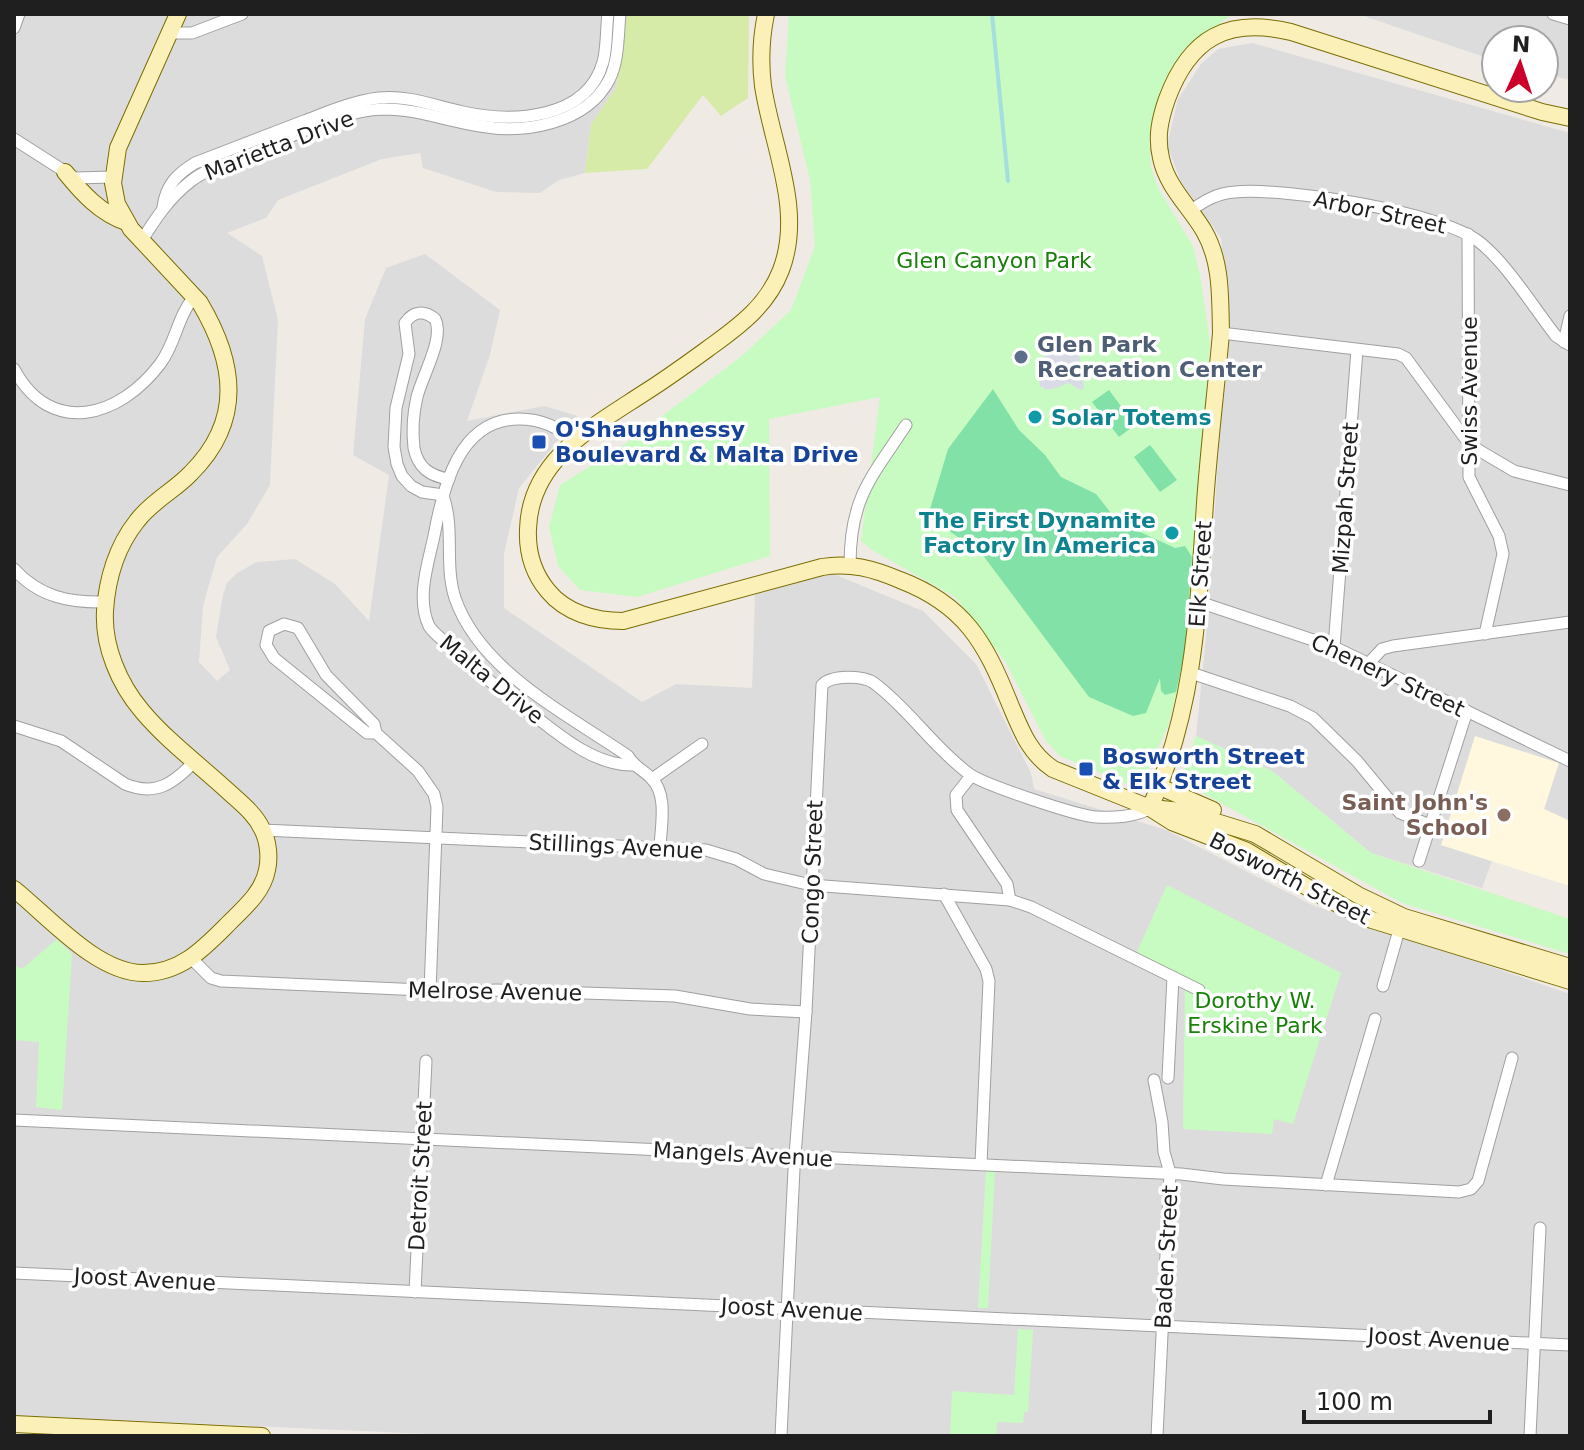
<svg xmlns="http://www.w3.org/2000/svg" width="1584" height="1450" font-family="'DejaVu Sans',sans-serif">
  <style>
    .residential { fill: #dddcdc }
    .education { fill: #fff8de }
    .grass { fill: #d7eba9 }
    .park { fill: #c8fbc1 }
    .pitch { fill: #81e1a7 }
    .plaza { fill: #d9dbe6 }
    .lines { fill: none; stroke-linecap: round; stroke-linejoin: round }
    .stream { stroke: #a4dede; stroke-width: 4 }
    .street-casing { stroke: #a0a0a0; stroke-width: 13 }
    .secondary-casing { stroke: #796d02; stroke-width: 18 }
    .street { stroke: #fff; stroke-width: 11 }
    .secondary { stroke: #fbf0b7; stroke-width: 16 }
    .service-dot { fill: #5c6f8a; stroke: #fff; stroke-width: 3 }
    .culture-dot { fill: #0f9aa8; stroke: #fff; stroke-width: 3 }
    .transit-dot { fill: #1a4fb4; stroke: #fff; stroke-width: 3 }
    .education-dot { fill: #8d6e63; stroke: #fff; stroke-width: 3 }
    .labels { text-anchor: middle; stroke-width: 7; stroke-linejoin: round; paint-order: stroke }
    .street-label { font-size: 22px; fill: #1f1f1f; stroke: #fff }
    .park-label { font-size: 22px; fill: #188109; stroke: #fff }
    .service-label { font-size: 22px; font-weight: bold; fill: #4e5e75; stroke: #fff; text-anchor: start }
    .culture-label { font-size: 22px; font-weight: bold; fill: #0d838f; stroke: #fff; text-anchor: start }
    .transit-label { font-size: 22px; font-weight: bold; fill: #164399; stroke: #fff; text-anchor: start }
    .education-label { font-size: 22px; font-weight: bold; fill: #785e54; stroke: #fff; text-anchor: end }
  </style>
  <rect width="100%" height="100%" fill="#f0eae5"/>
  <g class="residential">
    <path d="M14,14H627L616,88L591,124L585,173L559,180L540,193L496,192L423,168L420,153L382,159L278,200L266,218L227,233L262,256L278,320L270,485L247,524L217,557L203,606L199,662L217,681L230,670L216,637L223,595L227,583L237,573L257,562L295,559L335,584L369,621L389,475L353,455L365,319L386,268L425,254L500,310L490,355L467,421L544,406L578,416L519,488L504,554V608L642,702L676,684L752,688L755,594L831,573L923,611L976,664L1031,773L1034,789L1166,830L1312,905L1570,994V1436H470L14,1415Z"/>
    <path d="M1358,14H1570V80L1544,74V40H1496V61Z"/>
    <path d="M1252,43L1570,133V821L1544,809L1558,763L1441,845L1492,861L1482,888L1371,853L1272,771L1196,736L1207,626L1228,312L1221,238L1181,182L1167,145L1178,99L1201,64L1218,49Z"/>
  </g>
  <path class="education" d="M1475,736L1559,763L1544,809L1570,821V886L1441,845Z"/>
  <path class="grass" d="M627,14H749L748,98L721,116L703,95L647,169L585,173L591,124L616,88Z"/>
  <g class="park">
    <path d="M789,14H1233L1186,48L1177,59L1160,97L1149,138L1151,167L1158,188L1193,246L1200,275L1210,343L1187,635L1181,675L1169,723L1142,785L1136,788L1060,756L1046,741L1005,661L955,597L872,550L861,541L880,397L769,419L770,556L637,597L580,590L558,566L549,527L560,485L621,447L743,355L791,310L815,246L810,180L785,76Z"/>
    <path d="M1196,736L1272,771L1371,853L1570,919V954L1402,903L1179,780Z"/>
    <path d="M1167,885L1341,973L1293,1124L1274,1119L1272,1134L1183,1129L1185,980L1135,956Z"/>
    <path d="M57,939L72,954L62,1110L36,1107L39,1042L14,1040V965L22,969Z"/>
    <path d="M986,1170H995L988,1308H978Z"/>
    <path d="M1018,1329L1033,1330L1028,1412H1024L1023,1423L997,1422L996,1436H950L952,1391L1014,1395Z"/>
  </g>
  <g class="pitch">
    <path d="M993,389L1019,430L1045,455L1061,477L1096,494L1111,513L1125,525L1175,548L1185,546L1192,557L1185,651L1176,692L1165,695L1161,691L1160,678L1146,713L1133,716L1089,697L982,554L928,516L948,449Z"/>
    <path d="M1109,390L1135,425L1119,437L1092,402Z"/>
    <path d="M1150,445L1177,480L1160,492L1134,457Z"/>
  </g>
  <path class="plaza" d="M1078,348L1084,387L1081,390L1068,383L1056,388L1044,390V387H1040L1037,362L1044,360L1043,353Z"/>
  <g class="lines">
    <path class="stream" d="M992,14L1008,181"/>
    <defs>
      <g id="street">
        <path d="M1553,14L1570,19"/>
        <path d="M14,28L19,14"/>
        <path d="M170,33H192L242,14"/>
        <path d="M14,139L75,178L113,177"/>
        <path d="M163,207C166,185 177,174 195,163C232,149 268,135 304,121C328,112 353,101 379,98C409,95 434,106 463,112C512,123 587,120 603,62C607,48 606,29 608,14"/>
        <path d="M1190,211C1204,201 1217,193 1235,192C1284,187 1440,212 1478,241C1505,261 1534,308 1556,336L1570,345"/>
        <path d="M1468,234L1469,477L1499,536L1503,554L1485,634"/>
        <path d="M141,242C155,219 169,198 191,181C208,168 231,162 251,154C292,137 339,110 384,109C417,109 447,121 480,126C524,134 586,124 609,80C619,61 618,34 620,14"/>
        <path d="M1221,333L1398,354L1406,358L1470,445L1514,471L1570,485"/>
        <path d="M1564,342L1570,316"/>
        <path d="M14,369C51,438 120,417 160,364C176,343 177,317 194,297"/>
        <path d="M574,442C559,427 541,419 519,419C459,419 443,487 434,536C428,564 416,598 429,626C434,634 443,640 451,647C476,671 503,692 531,713C559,735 595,766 633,765"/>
        <path d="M443,495L422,492L411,486L402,476L397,464L394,447L396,408L409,354L405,323C413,311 424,310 435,319C445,338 422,376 417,397C413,414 412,431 414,448C418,468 430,476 449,479"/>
        <path d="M443,496C455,529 444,564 455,598C480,671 567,714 628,756C633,766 642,769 651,778C668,794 661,825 660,847"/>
        <path d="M850,565C850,498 871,478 906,425"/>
        <path d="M14,569C39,597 70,603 106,602"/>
        <path d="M1199,602L1334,647L1570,761"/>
        <path d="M1334,647L1357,350"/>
        <path d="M1369,663L1382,649L1393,646L1570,622"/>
        <path d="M1191,673L1290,706L1313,718L1357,761L1400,813L1430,825"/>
        <path d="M14,726L61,741L125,784C156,797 174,783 195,761"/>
        <path d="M376,733H367L274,658L266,645L269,631L284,624L298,628L326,675L374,724L376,733L418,771L434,794L437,807L430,991"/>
        <path d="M971,776L956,795L957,810L1007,884L1010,900L1031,907L1199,990"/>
        <path d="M652,779L702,744"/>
        <path d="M263,830L706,850L736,859L764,874L811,885L1010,900"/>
        <path d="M1419,861L1467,711"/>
        <path d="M944,894L986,969L989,981L981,1164"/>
        <path d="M192,959L211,978L221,981L467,992L496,990L675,996L750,1009L806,1012"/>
        <path d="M1383,986L1399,930"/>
        <path d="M1168,1078L1173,977"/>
        <path d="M1154,1080L1162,1122L1164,1152L1170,1173L1157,1436"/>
        <path d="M14,1120L1181,1174L1223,1179L1459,1192L1471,1189L1478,1181L1512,1058"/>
        <path d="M1326,1185L1375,1019"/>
        <path d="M14,1273L1570,1345"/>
        <path d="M415,1292L426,1061"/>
        <path d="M781,1436L794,1169L806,1012L822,685C831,675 863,675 874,683C909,709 933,747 968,773C981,784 1078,816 1096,817C1112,818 1137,817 1150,808"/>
        <path d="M1530,1436L1540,1228"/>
      </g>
      <g id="secondary">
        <path d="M766,14C761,38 760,62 763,86C772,146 804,210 781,270C768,304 742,324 713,345C691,361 668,378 644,393C592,427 530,460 528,529C527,551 533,573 548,591C566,613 595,621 623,621L822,567C850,562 874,569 900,580C965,605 985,642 1010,704C1021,730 1029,753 1053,769L1150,808L1172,822L1247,851L1327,899L1372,920L1570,981"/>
        <path d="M65,172C82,193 100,213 126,222"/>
        <path d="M1160,787L1213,810"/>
        <path d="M1150,808C1195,708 1198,611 1205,503C1209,446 1216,390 1221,333C1220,298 1222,262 1204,231C1190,207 1167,187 1161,158C1156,137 1160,119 1167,99C1190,37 1228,17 1291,32L1542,112L1570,118"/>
        <path d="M1152,808L1181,811L1255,834L1358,895L1404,917L1570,967"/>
        <path d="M14,889C49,917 97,973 143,973C181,973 204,948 229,923C244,908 263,892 267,870C270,857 268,840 262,829C255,814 242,804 230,793C201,766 167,741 142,711C119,684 103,646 105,611C107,579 117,546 137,521C152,501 174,491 191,473C244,420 235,362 200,303L131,229L117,204L113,183L118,148L178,14"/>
        <path d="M14,1424L262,1436"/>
      </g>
    </defs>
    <use href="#street" class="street-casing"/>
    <use href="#secondary" class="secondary-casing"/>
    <use href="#street" class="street"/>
    <use href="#secondary" class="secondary"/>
  </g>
  <circle class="service-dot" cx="1021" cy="357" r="8"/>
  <g class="culture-dot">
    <circle cx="1035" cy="417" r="8"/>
    <circle cx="1172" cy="533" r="8"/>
  </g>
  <g class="transit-dot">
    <rect x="531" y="434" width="16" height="16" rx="4"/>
    <rect x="1078" y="761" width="16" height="16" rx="4"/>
  </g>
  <circle class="education-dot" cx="1504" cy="815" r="8"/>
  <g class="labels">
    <g class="street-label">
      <text transform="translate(279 145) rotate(-21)" y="8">Marietta Drive</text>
      <text transform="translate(1380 212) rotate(12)" y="8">Arbor Street</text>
      <text transform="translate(1469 391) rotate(-90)" y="8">Swiss Avenue</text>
      <text transform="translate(1345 498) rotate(-86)" y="8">Mizpah Street</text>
      <text transform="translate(1200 574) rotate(-86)" y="8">Elk Street</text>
      <text transform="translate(1388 675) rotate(25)" y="8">Chenery Street</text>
      <text transform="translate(492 679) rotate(39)" y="8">Malta Drive</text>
      <text transform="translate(616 846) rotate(3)" y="8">Stillings Avenue</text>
      <text transform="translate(812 872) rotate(-88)" y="8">Congo Street</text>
      <text transform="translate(1290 878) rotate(27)" y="8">Bosworth Street</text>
      <text transform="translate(495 991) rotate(1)" y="8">Melrose Avenue</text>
      <text transform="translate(743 1154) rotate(3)" y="8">Mangels Avenue</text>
      <text transform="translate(420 1176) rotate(-87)" y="8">Detroit Street</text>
      <text transform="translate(1166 1257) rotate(-87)" y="8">Baden Street</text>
      <text transform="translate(145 1279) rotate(3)" y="8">Joost Avenue</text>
      <text transform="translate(792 1309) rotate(3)" y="8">Joost Avenue</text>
      <text transform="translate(1439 1339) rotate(3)" y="8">Joost Avenue</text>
    </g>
    <g class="park-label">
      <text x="994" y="268">Glen Canyon Park</text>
      <text x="1255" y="1008">Dorothy W.<tspan x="1255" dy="25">Erskine Park</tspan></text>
    </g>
    <g class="service-label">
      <text x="1037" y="352">Glen Park<tspan x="1037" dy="25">Recreation Center</tspan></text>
    </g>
    <g class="culture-label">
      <text x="1051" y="425">Solar Totems</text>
      <text x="1156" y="528" text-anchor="end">The First Dynamite<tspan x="1156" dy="25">Factory In America</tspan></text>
    </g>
    <g class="transit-label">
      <text x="555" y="437">O'Shaughnessy<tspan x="555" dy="25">Boulevard &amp; Malta Drive</tspan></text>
      <text x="1102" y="764">Bosworth Street<tspan x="1102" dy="25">&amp; Elk Street</tspan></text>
    </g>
    <g class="education-label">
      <text x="1488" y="810">Saint John's<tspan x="1488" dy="25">School</tspan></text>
    </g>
  </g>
  <rect width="1584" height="1450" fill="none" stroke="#1f1f1f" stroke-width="32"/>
  <g transform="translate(1520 64) rotate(3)"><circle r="38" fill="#ffffff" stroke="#a5a5a5" stroke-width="2"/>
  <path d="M0-6L14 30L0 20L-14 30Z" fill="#cd002b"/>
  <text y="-12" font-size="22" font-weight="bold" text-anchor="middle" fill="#1f1f1f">N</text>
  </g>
  <path d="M1304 1410v12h186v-12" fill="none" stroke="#1f1f1f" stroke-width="4"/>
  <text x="1316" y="1410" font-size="24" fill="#1f1f1f" stroke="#ffffff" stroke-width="6" paint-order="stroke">100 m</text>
</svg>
